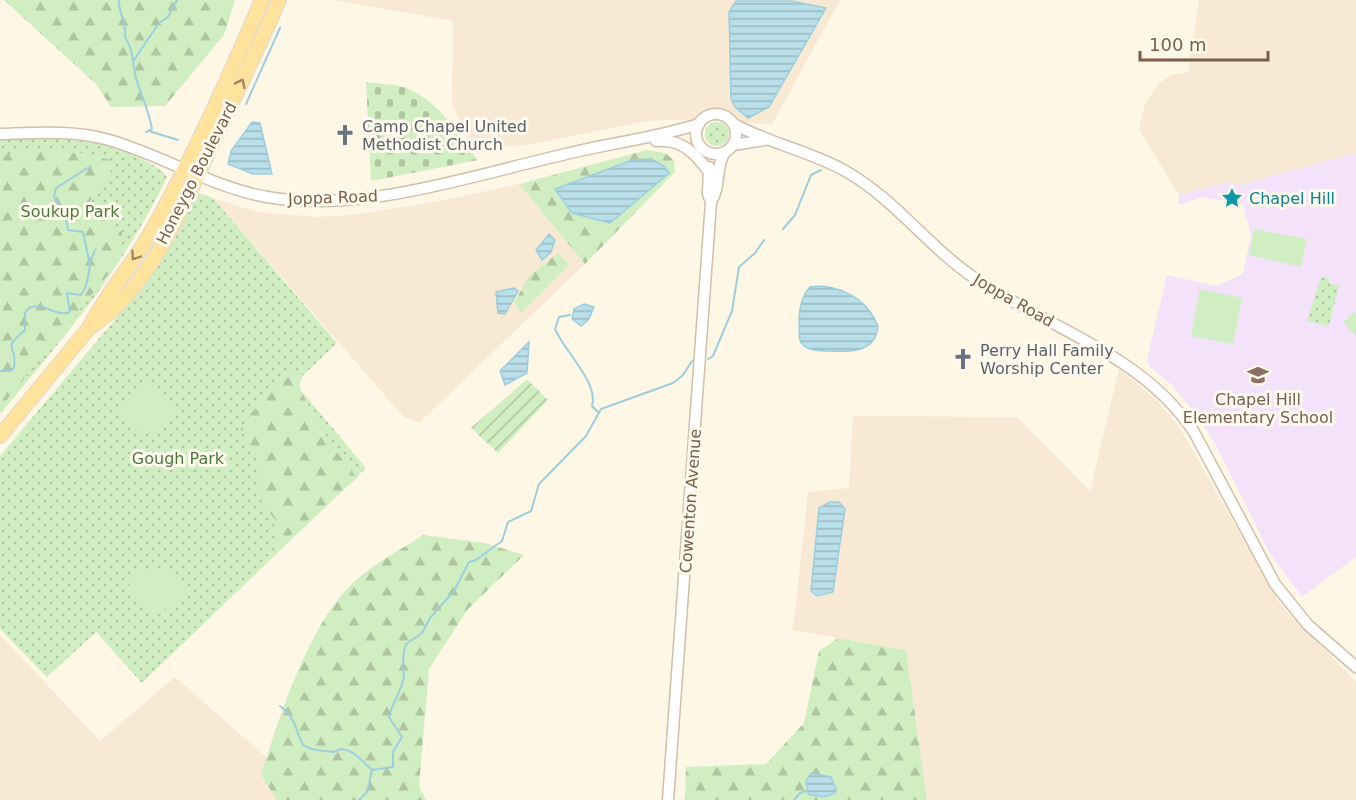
<svg xmlns="http://www.w3.org/2000/svg" width="1356" height="800" font-family="'DejaVu Sans',sans-serif">
  <style>
    .residential { fill: #f7e9d4 }
    .education { fill: #f4e2fb }
    .grass { fill: url(#grass-dots) }
    .forest { fill: url(#forest-firs) }
    .cemetery { fill: url(#cemetery-stones) }
    .garden { fill: url(#garden-furrows) }
    .pitch { fill: #d1eec3 }
    .water { fill: url(#water-rules); stroke: #9dcedd; stroke-width: 1.5 }
    .lines { fill: none; stroke-linecap: round; stroke-linejoin: round }
    .stream { stroke: #9dcedd; stroke-width: 2 }
    .minor-casing { stroke: #d1bfaa; stroke-width: 13 }
    .major-casing { stroke: #dfd8d3; stroke-width: 16 }
    .minor { stroke: #fff; stroke-width: 10 }
    .major { stroke: #ffe29c; stroke-width: 14 }
    .oneway { stroke: #a28661 }
    .labels { text-anchor: middle; stroke-width: 6; stroke-linejoin: round; paint-order: stroke }
    .worship-label { font-size: 16px; fill: #5b616d; stroke: #fffaee; text-anchor: start }
    .street-label { font-size: 16px; fill: #7a5e48; stroke: #fffaee }
    .culture-label { font-size: 16px; fill: #0d838f; stroke: #fffaee; text-anchor: start }
    .park-label { font-size: 16px; fill: #4a7b3c; stroke: #fffaee }
    .education-label { font-size: 16px; fill: #785e54; stroke: #fffaee }
  </style>
  <defs>
    <pattern id="grass-dots" width="8" height="8" patternUnits="userSpaceOnUse" patternTransform="scale(1.5)"><rect width="8" height="8" fill="#d1eec3"/><path d="M2 2h.1M6 6h.1" fill="none" stroke="#afc4a0" stroke-width="1.8" stroke-linecap="round"/></pattern>
    <pattern id="forest-firs" width="22" height="20" patternUnits="userSpaceOnUse" patternTransform="scale(1.5)"><rect width="22" height="20" fill="#d1eec3"/><path d="M5 1l3.5 6h-7zM16 11l3.5 6h-7z" fill="#afc4a0"/></pattern>
    <pattern id="cemetery-stones" width="16" height="16" patternUnits="userSpaceOnUse" patternTransform="scale(1.5)"><rect width="16" height="16" fill="#d1eec3"/><path d="M2 7V4a2 2 0 0 1 4 0v3zM10 15v-3a2 2 0 0 1 4 0v3z" fill="#afc4a0"/></pattern>
    <pattern id="garden-furrows" width="10" height="10" patternUnits="userSpaceOnUse" patternTransform="scale(1.5)"><rect width="10" height="10" fill="#d1eec3"/><path d="M-1 1l2-2M0 10L10 0M9 11l2-2" fill="none" stroke="#afc4a0"/></pattern>
    <pattern id="water-rules" width="6" height="5" patternUnits="userSpaceOnUse" patternTransform="scale(1.5)"><rect width="6" height="5" fill="#b8dfea"/><path d="M0 2.5h6" fill="none" stroke="#9bb8c0"/></pattern>
  </defs>
  <rect width="100%" height="100%" fill="#fef7e6"/>
  <g class="residential">
    <path d="M333,0H840L772,124L698,119L647,121L527,145L477,150L466,135L452,104L453,21Z"/>
    <path d="M1199,0H1356V153L1239,185L1227,182L1179,195L1139,129L1145,104L1158,84L1171,75L1188,72Z"/>
    <path d="M519,184L585,264L419,423L403,416L213,198L257,212L316,217L350,215L430,203Z"/>
    <path d="M1119,369L1155,399L1178,425L1280,604L1356,682V800H927L906,650L793,630L808,492L849,488L853,416L1017,417L1090,491Z"/>
    <path d="M0,635L100,741L175,677L267,758L261,775L277,800H0Z"/>
  </g>
  <path class="education" d="M1356,153V557L1302,597L1270,554L1216,445L1197,416L1172,385L1149,366L1147,359L1167,275L1217,286L1243,274L1251,235L1243,204L1201,197L1183,204L1178,203L1179,195L1228,182L1239,185Z"/>
  <g class="grass">
    <circle cx="717" cy="134" r="12"/>
    <path d="M28,137C46,139 65,139 83,141C103,143 157,160 167,177C122,271 66,335 0,414V138Z"/>
    <path d="M199,193L213,198L337,343L295,383L366,468L142,683L96,632L47,677L0,629V456L139,291L170,246Z"/>
    <path d="M1321,277L1329,278L1330,284L1339,286L1329,326L1307,321Z"/>
  </g>
  <g class="forest">
    <path d="M4,0H235L224,35L165,106L111,107L96,84Z"/>
    <path d="M24,150L85,153L117,162L86,207L122,232V257L0,408V156Z"/>
    <path d="M647,150L665,153L674,160L675,172L585,264L519,184Z"/>
    <path d="M558,253L569,265L521,313L514,303L529,276Z"/>
    <path d="M294,371L303,375L299,385C312,419 334,449 357,478L276,548V521L256,493L261,468L241,429L251,413Z"/>
    <path d="M423,535L485,543L524,555L468,609L429,669L419,786L426,800H277L261,775C279,718 308,626 351,585C370,565 400,551 423,535Z"/>
    <path d="M838,638L906,650L927,800H685L686,767L766,764L804,723L819,651Z"/>
  </g>
  <path class="cemetery" d="M366,82C379,84 397,84 409,89C440,103 458,133 478,160L371,181Z"/>
  <path class="garden" d="M527,379L548,400L498,453L471,428Z"/>
  <g class="pitch">
    <path d="M1254,229L1307,239L1301,267L1249,255Z"/>
    <path d="M1200,289L1242,298L1233,344L1191,336Z"/>
    <path d="M1356,311V336L1343,322Z"/>
    <path d="M143,381L177,407L167,423L150,434L132,426L120,410Z"/>
    <path d="M157,567L176,575L186,594L153,618L126,589L139,572Z"/>
  </g>
  <g class="water">
    <path d="M736,1H792L826,8L769,107L748,118L736,108L731,99L729,12Z"/>
    <path d="M252,122L260,123L272,174H253L228,164L231,151Z"/>
    <path d="M651,159L664,166L669,173L610,223L572,213L555,189L632,160Z"/>
    <path d="M549,234L555,240L551,252L542,260L536,250Z"/>
    <path d="M820,286C846,288 868,301 878,326C876,353 850,352 830,351C821,351 809,351 803,345C797,340 800,329 799,322C799,309 801,297 810,287Z"/>
    <path d="M514,288L518,291L505,314L498,313L496,292Z"/>
    <path d="M584,304L594,307L589,319L581,326L572,319L574,309Z"/>
    <path d="M529,342L527,373L505,385L500,371Z"/>
    <path d="M830,502H839L845,509L833,592L817,596L811,591L819,508Z"/>
    <path d="M811,773L831,777L836,789L835,793L824,797L808,794L806,781Z"/>
  </g>
  <g class="lines">
    <g class="stream">
      <path d="M119,0C118,12 127,23 125,37C134,51 132,63 136,78C141,95 149,111 152,129L146,132"/>
      <path d="M134,60L159,23L168,17L177,0"/>
      <path d="M246,104L280,28"/>
      <path d="M149,131L178,140"/>
      <path d="M783,229L795,215L811,175L821,170"/>
      <path d="M90,265L83,232L68,230L66,219L54,196L56,188L91,166"/>
      <path d="M570,315L559,317L555,329C565,352 599,383 592,406L599,413"/>
      <path d="M708,359L713,356L732,311L739,267L755,253L764,240"/>
      <path d="M0,371H10L14,368C18,342 0,352 25,330V313L29,308C43,301 56,318 70,312L67,293L81,295C92,280 86,263 96,249"/>
      <path d="M280,706C299,719 297,742 305,746C312,751 325,751 334,752C347,742 362,761 372,770L393,767V752L402,737L389,717C391,705 404,686 404,676C403,664 402,657 406,644L422,633L430,618L454,591L469,562L476,560L502,541L508,522L531,511L539,484L586,436L601,409L673,383L683,375L692,361"/>
      <path d="M359,800L367,792L372,770"/>
      <path d="M794,800L800,793L806,791"/>
    </g>
    <defs>
      <g id="minor">
        <circle cx="716" cy="134" r="20"/>
        <path d="M734,124C770,144 811,151 847,172C896,200 929,248 976,279C1051,330 1141,353 1194,432L1275,584L1308,625L1356,667"/>
        <path d="M0,134C36,133 74,130 109,140C162,155 211,187 267,197C362,214 473,175 566,154C610,143 656,138 699,124"/>
        <path d="M656,141C682,139 694,152 709,172"/>
        <path d="M733,145L765,140"/>
        <path d="M709,167L708,194L711,202"/>
        <path d="M668,800L711,202C721,187 715,167 725,152"/>
      </g>
      <g id="major">
        <path d="M90,327C151,289 185,201 215,138C237,92 259,47 279,0"/>
        <path d="M0,436L89,328C106,294 132,266 151,232C193,158 228,79 262,0"/>
      </g>
    </defs>
    <use href="#minor" class="minor-casing"/>
    <use href="#major" class="major-casing"/>
    <use href="#minor" class="minor"/>
    <use href="#major" class="major"/>
  </g>
  <defs><path id="oneway-chevron" d="M-2-3.5L2.5 0L-2 3.5" fill="none" stroke-width="1.6" stroke-linecap="round" stroke-linejoin="round" transform="scale(1.5)"/></defs>
  <g class="oneway">
    <use href="#oneway-chevron" transform="translate(241 83) rotate(-64)"/>
    <use href="#oneway-chevron" transform="translate(135 256) rotate(125)"/>
  </g>
  <defs>
    <symbol id="church-bare" viewBox="-9 -9 18 18"><path d="M-1.2-6h2.4v3.5h3.3v2.4h-3.3V6h-2.4V-.1h-3.3v-2.4h3.3Z" fill="#6b7280" stroke="#fffaee" stroke-width="2.5" paint-order="stroke"/></symbol>
    <symbol id="sight-bare" viewBox="-9 -9 18 18"><path d="M0-6L1.8-2.2L6-1.7L2.9 1.2L3.7 5.4L0 3.3L-3.7 5.4L-2.9 1.2L-6-1.7L-1.8-2.2Z" fill="#0f9aa8" stroke="#fffaee" stroke-width="2.5" paint-order="stroke"/></symbol>
    <symbol id="school-bare" viewBox="-9 -9 18 18"><path d="M0-5L7-2L0 1L-7-2ZM-4 1L0 2.5L4 1V4Q0 6-4 4Z" fill="#8d6e63" stroke="#fffaee" stroke-width="2.5" paint-order="stroke"/></symbol>
  </defs>
  <g fill-rule="evenodd">
    <use href="#church-bare" x="330" y="120" width="30" height="30"/>
    <use href="#sight-bare" x="1217" y="183" width="30" height="30"/>
    <use href="#church-bare" x="948" y="344" width="30" height="30"/>
    <use href="#school-bare" x="1243" y="360" width="30" height="30"/>
  </g>
  <g class="labels">
    <g class="worship-label">
      <text x="362" y="132">Camp Chapel United<tspan x="362" dy="18">Methodist Church</tspan></text>
      <text x="980" y="356">Perry Hall Family<tspan x="980" dy="18">Worship Center</tspan></text>
    </g>
    <g class="street-label">
      <text transform="translate(196 173) rotate(-63)" y="6">Honeygo Boulevard</text>
      <text transform="translate(333 197) rotate(-2)" y="6">Joppa Road</text>
      <text transform="translate(1014 300) rotate(30)" y="6">Joppa Road</text>
      <text transform="translate(690 501) rotate(-86)" y="6">Cowenton Avenue</text>
    </g>
    <g class="culture-label">
      <text x="1249" y="204">Chapel Hill</text>
    </g>
    <g class="park-label">
      <text x="70" y="217">Soukup Park</text>
      <text x="178" y="464">Gough Park</text>
    </g>
    <g class="education-label">
      <text x="1258" y="405">Chapel Hill<tspan x="1258" dy="18">Elementary School</tspan></text>
    </g>
  </g>
  <path d="M1140 51v9h128v-9" fill="none" stroke="#7a5e48" stroke-width="3"/>
  <text x="1149" y="51" font-size="18" fill="#7a5e48" stroke="#fffaee" stroke-width="4.5" paint-order="stroke">100 m</text>
</svg>
